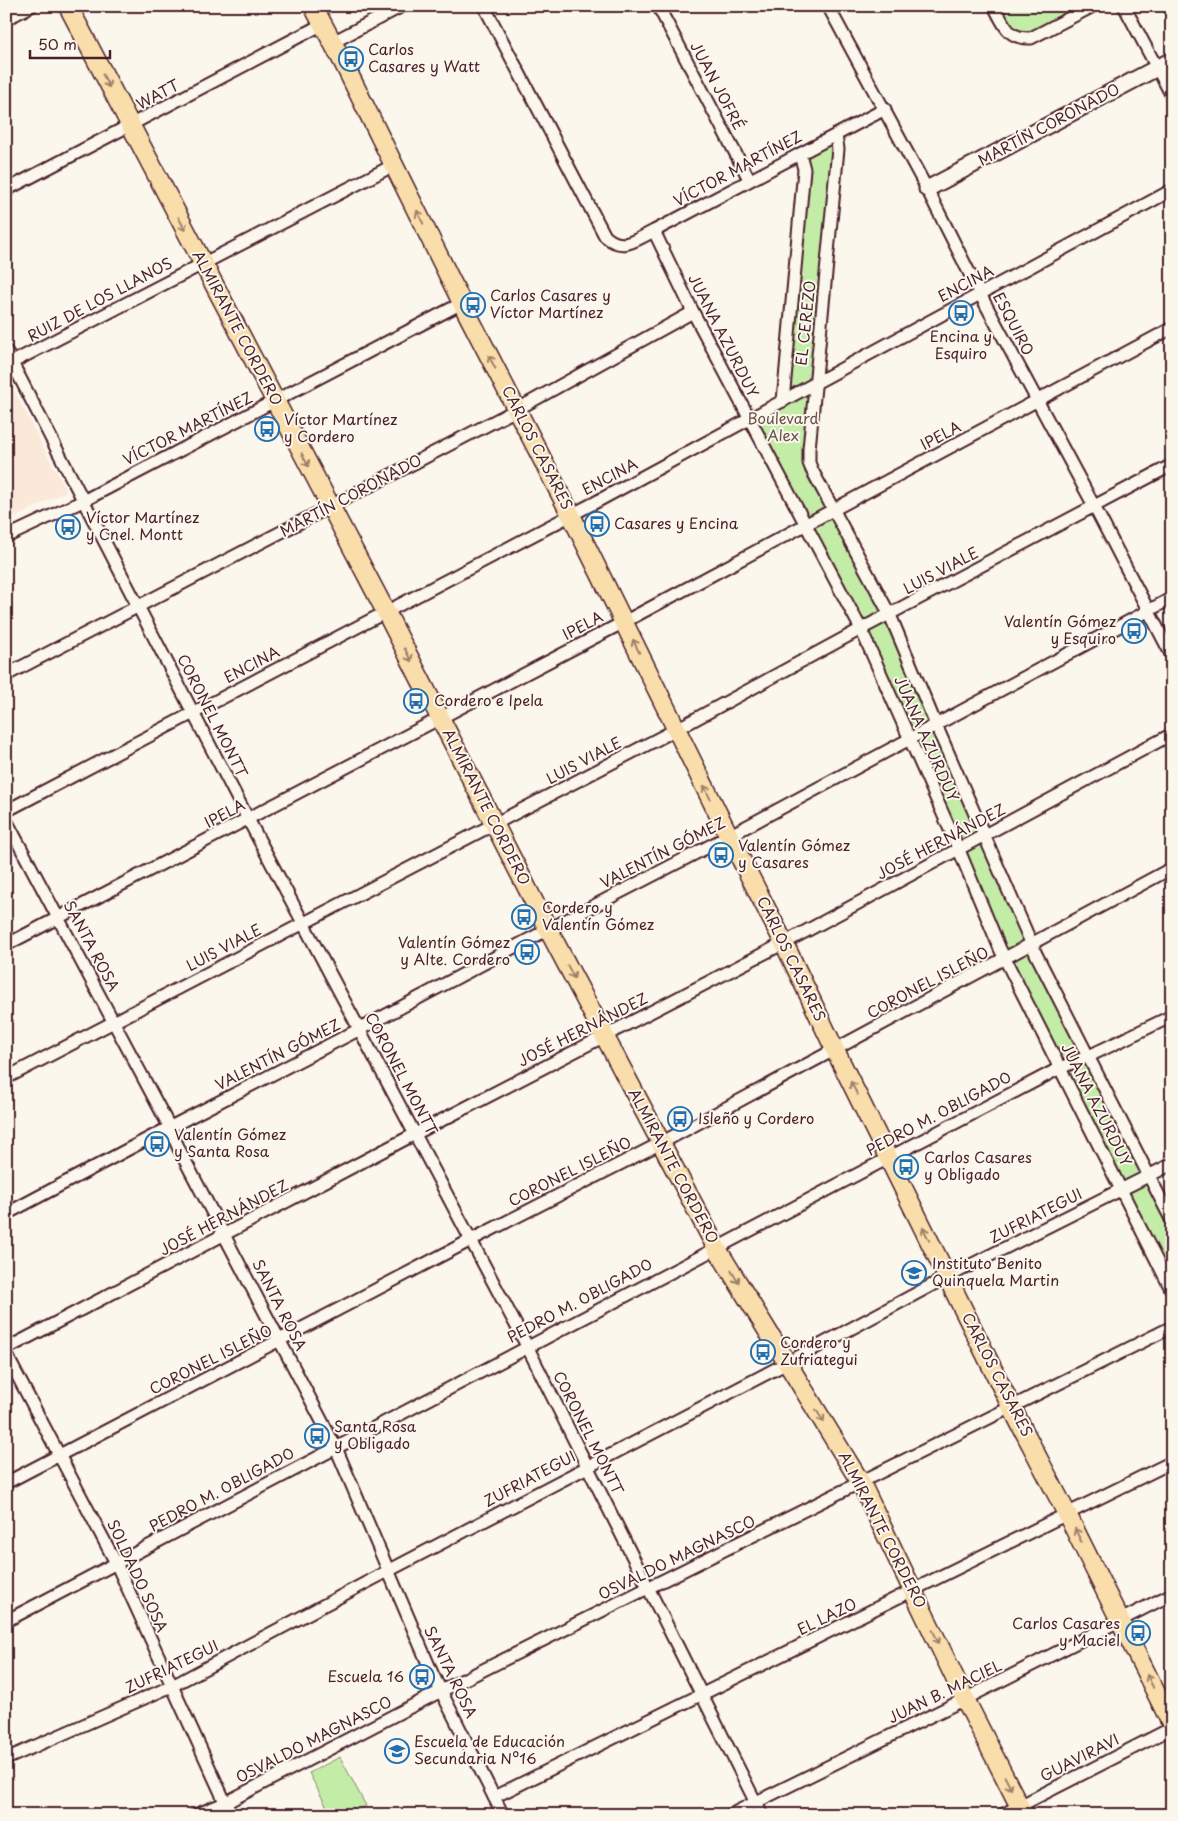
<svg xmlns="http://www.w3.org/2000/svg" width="1178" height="1821" font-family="'Playpen Sans',sans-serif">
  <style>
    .built { fill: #fae8d8 }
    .green { fill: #c3eca7; stroke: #868669 }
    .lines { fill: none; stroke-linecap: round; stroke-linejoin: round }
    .street-casing { stroke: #4a1f2b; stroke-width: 15 }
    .secondary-casing { stroke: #4a1f2b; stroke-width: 19 }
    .primary-casing { stroke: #4a1f2b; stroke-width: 21 }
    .street { stroke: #fbf7ec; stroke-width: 11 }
    .secondary { stroke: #fbf7ec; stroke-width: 15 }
    .primary { stroke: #f9deab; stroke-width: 18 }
    .oneway { stroke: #a27e6b }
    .labels { text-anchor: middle; stroke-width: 4; stroke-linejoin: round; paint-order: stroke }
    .poi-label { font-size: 15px; fill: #4a1f2b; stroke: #fbf7ec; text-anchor: start }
    .street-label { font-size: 15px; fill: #4a1f2b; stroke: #fbf7ec }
    .park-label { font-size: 15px; fill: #68524a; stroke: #fbf7ec }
  </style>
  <rect width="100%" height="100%" fill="#fbf7ec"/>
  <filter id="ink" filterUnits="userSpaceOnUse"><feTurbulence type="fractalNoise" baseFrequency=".02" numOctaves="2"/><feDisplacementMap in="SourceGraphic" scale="10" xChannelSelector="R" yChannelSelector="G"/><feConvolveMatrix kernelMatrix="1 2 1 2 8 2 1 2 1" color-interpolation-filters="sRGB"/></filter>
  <g filter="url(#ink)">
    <path class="built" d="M6,377H7L66,491L6,522Z"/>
    <g class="green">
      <path d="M1000,6H1083C1068,14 1035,37 1018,31C1009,28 1004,14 1000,6Z"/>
      <path d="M832,135L812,383L803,455V465L805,473L885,615L983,839L1027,949L1172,1232V1286L1007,955L961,846L753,420L783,401L790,387L804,169L800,154Z"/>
      <path d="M340,1757L366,1806L349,1815H331L309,1773Z"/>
    </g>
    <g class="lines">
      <defs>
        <g id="street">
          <path d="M484,6L605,236C623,252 635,240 654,231L885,109"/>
          <path d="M658,6L749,179"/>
          <path d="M828,6L927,189L980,294L1094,506L1172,656"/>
          <path d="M994,6C1004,24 1007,39 1031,38L1093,6"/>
          <path d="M1124,6L1172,96"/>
          <path d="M6,19L31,6"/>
          <path d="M333,42L402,6"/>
          <path d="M836,135L838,149L809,449V463L812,470L890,615L936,725L1036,954L1172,1221"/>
          <path d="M6,190L323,24"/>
          <path d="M654,231L693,312L861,629L959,850L1000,949L1172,1291"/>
          <path d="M6,351L248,819L527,1346L762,1815"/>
          <path d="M7,365L394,165"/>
          <path d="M783,401L804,169L800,154"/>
          <path d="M6,537L83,501L462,303"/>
          <path d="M6,675L516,410L693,312"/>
          <path d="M6,811L596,502L1172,190"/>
          <path d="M6,820L170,1128L179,1149L336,1448L432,1673L503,1815"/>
          <path d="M6,945L624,622L1172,328"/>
          <path d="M6,1078L677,729L861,629L1172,465"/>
          <path d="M6,1214L155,1135L360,1029L522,943L729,836L1172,598"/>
          <path d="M6,1349L415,1134L784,943L1172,734"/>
          <path d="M6,1354L116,1563L231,1815"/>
          <path d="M6,1483L471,1240L661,1143L1172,868"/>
          <path d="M6,1621L1060,1068L1089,1056L1172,1016"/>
          <path d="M6,1759L172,1686L388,1571L787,1363L947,1277L1172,1164"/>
          <path d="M494,1797L1172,1462"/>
          <path d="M195,1815L225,1803L441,1691L1172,1327"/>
          <path d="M730,1815L965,1699L1172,1594"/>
          <path d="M1002,1815L1172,1728"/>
        </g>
        <path id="secondary" d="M927,189L1172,60"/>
        <g id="primary">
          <path d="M68,6L386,612L548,929L716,1247L861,1483L965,1699L1024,1815"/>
          <path d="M313,6L343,62L467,313L571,515L729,836L784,943L835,1050L1012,1408L1067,1514L1172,1725"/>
        </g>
      </defs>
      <use href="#street" class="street-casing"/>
      <use href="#secondary" class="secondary-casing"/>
      <use href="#primary" class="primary-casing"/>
      <use href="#street" class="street"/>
      <use href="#secondary" class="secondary"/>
      <use href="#primary" class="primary"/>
    </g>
    <defs><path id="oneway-shaft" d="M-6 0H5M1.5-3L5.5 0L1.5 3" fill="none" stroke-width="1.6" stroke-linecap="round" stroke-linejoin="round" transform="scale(1.25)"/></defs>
    <g class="oneway">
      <use href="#oneway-shaft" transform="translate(106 81) rotate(63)"/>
      <use href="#oneway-shaft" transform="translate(420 217) rotate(-116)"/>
      <use href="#oneway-shaft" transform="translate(182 224) rotate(62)"/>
      <use href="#oneway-shaft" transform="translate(492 362) rotate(-117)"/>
      <use href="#oneway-shaft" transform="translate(305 460) rotate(63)"/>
      <use href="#oneway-shaft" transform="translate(636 646) rotate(-116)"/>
      <use href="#oneway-shaft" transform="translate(408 655) rotate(63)"/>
      <use href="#oneway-shaft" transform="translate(707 792) rotate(-116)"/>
      <use href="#oneway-shaft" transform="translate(571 972) rotate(62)"/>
      <use href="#oneway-shaft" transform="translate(854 1088) rotate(-117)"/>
      <use href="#oneway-shaft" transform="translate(926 1234) rotate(-116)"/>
      <use href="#oneway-shaft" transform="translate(735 1277) rotate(59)"/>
      <use href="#oneway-shaft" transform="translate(820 1416) rotate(58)"/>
      <use href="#oneway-shaft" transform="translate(1078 1535) rotate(-116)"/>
      <use href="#oneway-shaft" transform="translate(936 1637) rotate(64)"/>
      <use href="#oneway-shaft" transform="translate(1150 1681) rotate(-116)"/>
      <use href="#oneway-shaft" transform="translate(1008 1783) rotate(63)"/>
    </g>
  </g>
  <defs>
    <symbol id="bus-ring" viewBox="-11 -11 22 22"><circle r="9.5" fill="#fbf7ec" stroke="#1f6fb2" stroke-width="1.5"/><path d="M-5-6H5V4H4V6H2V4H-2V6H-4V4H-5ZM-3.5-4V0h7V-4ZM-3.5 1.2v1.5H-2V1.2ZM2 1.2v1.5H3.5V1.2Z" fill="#1f6fb2"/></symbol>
    <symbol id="school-ring" viewBox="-11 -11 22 22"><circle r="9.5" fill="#fbf7ec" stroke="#1f6fb2" stroke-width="1.5"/><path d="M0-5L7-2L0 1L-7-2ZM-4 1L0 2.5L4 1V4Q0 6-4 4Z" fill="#1f6fb2"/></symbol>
  </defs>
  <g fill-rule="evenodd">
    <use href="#bus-ring" x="337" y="45" width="28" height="28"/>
    <use href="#bus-ring" x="459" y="291" width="28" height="28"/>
    <use href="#bus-ring" x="947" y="299" width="28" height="28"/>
    <use href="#bus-ring" x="253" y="415" width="28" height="28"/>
    <use href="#bus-ring" x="583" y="510" width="28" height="28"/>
    <use href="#bus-ring" x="54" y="513" width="28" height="28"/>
    <use href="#bus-ring" x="1120" y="617" width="28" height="28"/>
    <use href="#bus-ring" x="402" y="687" width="28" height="28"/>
    <use href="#bus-ring" x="707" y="841" width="28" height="28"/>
    <use href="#bus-ring" x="510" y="903" width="28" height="28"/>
    <use href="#bus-ring" x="513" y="938" width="28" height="28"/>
    <use href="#bus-ring" x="666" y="1105" width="28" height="28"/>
    <use href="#bus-ring" x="143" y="1130" width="28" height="28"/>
    <use href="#bus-ring" x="892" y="1153" width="28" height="28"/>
    <use href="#school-ring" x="900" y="1259" width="28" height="28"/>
    <use href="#bus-ring" x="749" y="1338" width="28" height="28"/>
    <use href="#bus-ring" x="303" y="1422" width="28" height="28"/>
    <use href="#bus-ring" x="1124" y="1619" width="28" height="28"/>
    <use href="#bus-ring" x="408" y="1663" width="28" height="28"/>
    <use href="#school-ring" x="383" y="1737" width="28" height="28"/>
  </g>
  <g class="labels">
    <g class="poi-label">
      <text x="368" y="55">Carlos<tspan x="368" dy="17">Casares y Watt</tspan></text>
      <text x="490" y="301">Carlos Casares y<tspan x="490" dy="17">Víctor Martínez</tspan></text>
      <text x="961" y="342" text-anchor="middle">Encina y<tspan x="961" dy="17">Esquiro</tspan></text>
      <text x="284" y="425">Víctor Martínez<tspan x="284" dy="17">y Cordero</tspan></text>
      <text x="86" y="523">Víctor Martínez<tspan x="86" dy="17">y Cnel. Montt</tspan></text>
      <text x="614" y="529">Casares y Encina</text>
      <text x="1116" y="627" text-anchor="end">Valentín Gómez<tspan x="1116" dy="17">y Esquiro</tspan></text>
      <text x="434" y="706">Cordero e Ipela</text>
      <text x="738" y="851">Valentín Gómez<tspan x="738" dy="17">y Casares</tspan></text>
      <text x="542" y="913">Cordero y<tspan x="542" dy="17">Valentín Gómez</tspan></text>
      <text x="510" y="948" text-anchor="end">Valentín Gómez<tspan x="510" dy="17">y Alte. Cordero</tspan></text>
      <text x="698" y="1124">Isleño y Cordero</text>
      <text x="174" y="1140">Valentín Gómez<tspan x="174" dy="17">y Santa Rosa</tspan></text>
      <text x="924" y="1163">Carlos Casares<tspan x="924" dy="17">y Obligado</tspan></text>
      <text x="932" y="1269">Instituto Benito<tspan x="932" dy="17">Quinquela Martin</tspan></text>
      <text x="780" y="1348">Cordero y<tspan x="780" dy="17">Zufriategui</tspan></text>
      <text x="334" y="1432">Santa Rosa<tspan x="334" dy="17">y Obligado</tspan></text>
      <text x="1120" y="1629" text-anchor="end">Carlos Casares<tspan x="1120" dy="17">y Maciel</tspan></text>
      <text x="404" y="1682" text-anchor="end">Escuela 16</text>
      <text x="414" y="1747">Escuela de Educación<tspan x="414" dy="17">Secundaria Nº16</tspan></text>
    </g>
    <g class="street-label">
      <text transform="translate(717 86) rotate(62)" y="5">JUAN JOFRÉ</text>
      <text transform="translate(158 95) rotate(-28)" y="5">WATT</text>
      <text transform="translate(1049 125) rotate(-28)" y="5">MARTÍN CORONADO</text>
      <text transform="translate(738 169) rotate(-28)" y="5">VÍCTOR MARTÍNEZ</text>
      <text transform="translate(966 284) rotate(-28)" y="5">ENCINA</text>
      <text transform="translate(100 300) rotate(-28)" y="5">RUIZ DE LOS LLANOS</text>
      <text transform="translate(806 323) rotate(-84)" y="5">EL CEREZO</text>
      <text transform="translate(1013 324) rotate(62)" y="5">ESQUIRO</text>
      <text transform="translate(237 328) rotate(62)" y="5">ALMIRANTE CORDERO</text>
      <text transform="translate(723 336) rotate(63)" y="5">JUANA AZURDUY</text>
      <text transform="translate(188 429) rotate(-27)" y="5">VÍCTOR MARTÍNEZ</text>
      <text transform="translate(941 436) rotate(-28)" y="5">IPELA</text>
      <text transform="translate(537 448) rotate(63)" y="5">CARLOS CASARES</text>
      <text transform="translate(610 477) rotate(-28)" y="5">ENCINA</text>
      <text transform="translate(351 496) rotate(-28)" y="5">MARTÍN CORONADO</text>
      <text transform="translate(941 571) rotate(-28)" y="5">LUIS VIALE</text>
      <text transform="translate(583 626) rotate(-28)" y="5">IPELA</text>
      <text transform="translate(252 665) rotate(-28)" y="5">ENCINA</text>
      <text transform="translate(212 716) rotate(63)" y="5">CORONEL MONTT</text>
      <text transform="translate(926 739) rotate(66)" y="5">JUANA AZURDUY</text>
      <text transform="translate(584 761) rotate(-28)" y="5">LUIS VIALE</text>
      <text transform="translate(486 807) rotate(63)" y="5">ALMIRANTE CORDERO</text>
      <text transform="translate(225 814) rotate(-28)" y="5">IPELA</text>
      <text transform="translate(941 842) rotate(-28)" y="5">JOSÉ HERNÁNDEZ</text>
      <text transform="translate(663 853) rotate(-27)" y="5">VALENTÍN GÓMEZ</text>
      <text transform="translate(91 946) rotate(62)" y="5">SANTA ROSA</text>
      <text transform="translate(224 948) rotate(-28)" y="5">LUIS VIALE</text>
      <text transform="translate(791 959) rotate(64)" y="5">CARLOS CASARES</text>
      <text transform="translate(928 983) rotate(-28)" y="5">CORONEL ISLEÑO</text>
      <text transform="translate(583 1030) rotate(-27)" y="5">JOSÉ HERNÁNDEZ</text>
      <text transform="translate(278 1055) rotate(-27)" y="5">VALENTÍN GÓMEZ</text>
      <text transform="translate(401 1074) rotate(62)" y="5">CORONEL MONTT</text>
      <text transform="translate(1096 1105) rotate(63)" y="5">JUANA AZURDUY</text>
      <text transform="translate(939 1114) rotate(-28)" y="5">PEDRO M. OBLIGADO</text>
      <text transform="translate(673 1166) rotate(62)" y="5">ALMIRANTE CORDERO</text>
      <text transform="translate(570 1172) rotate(-27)" y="5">CORONEL ISLEÑO</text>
      <text transform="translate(1036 1216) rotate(-27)" y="5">ZUFRIATEGUI</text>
      <text transform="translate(224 1218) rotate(-28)" y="5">JOSÉ HERNÁNDEZ</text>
      <text transform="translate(580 1301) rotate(-28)" y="5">PEDRO M. OBLIGADO</text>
      <text transform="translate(279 1305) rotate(63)" y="5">SANTA ROSA</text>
      <text transform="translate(211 1360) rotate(-27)" y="5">CORONEL ISLEÑO</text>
      <text transform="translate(997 1375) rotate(63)" y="5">CARLOS CASARES</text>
      <text transform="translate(588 1433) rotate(63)" y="5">CORONEL MONTT</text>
      <text transform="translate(530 1479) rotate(-28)" y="5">ZUFRIATEGUI</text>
      <text transform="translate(222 1490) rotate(-28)" y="5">PEDRO M. OBLIGADO</text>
      <text transform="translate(882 1530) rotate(63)" y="5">ALMIRANTE CORDERO</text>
      <text transform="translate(677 1558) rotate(-26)" y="5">OSVALDO MAGNASCO</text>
      <text transform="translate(137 1576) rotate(65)" y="5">SOLDADO SOSA</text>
      <text transform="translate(827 1617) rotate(-26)" y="5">EL LAZO</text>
      <text transform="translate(172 1667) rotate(-26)" y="5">ZUFRIATEGUI</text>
      <text transform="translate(450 1672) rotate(64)" y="5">SANTA ROSA</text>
      <text transform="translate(945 1692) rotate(-26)" y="5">JUAN B. MACIEL</text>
      <text transform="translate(314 1740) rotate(-27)" y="5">OSVALDO MAGNASCO</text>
      <text transform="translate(1080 1758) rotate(-27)" y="5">GUAVIRAVI</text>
    </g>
    <g class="park-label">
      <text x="783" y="424">Boulevard<tspan x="783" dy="17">Alex</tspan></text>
    </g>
  </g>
  <rect width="1178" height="1821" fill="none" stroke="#fbf7ec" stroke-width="25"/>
  <rect x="12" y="12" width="1153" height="1796" fill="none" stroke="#4a1f2b" stroke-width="2" filter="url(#ink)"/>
  <path d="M30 50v8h80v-8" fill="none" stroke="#4a1f2b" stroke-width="2.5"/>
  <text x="38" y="50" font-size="15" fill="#4a1f2b" stroke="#fbf7ec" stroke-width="4" paint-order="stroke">50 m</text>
</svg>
